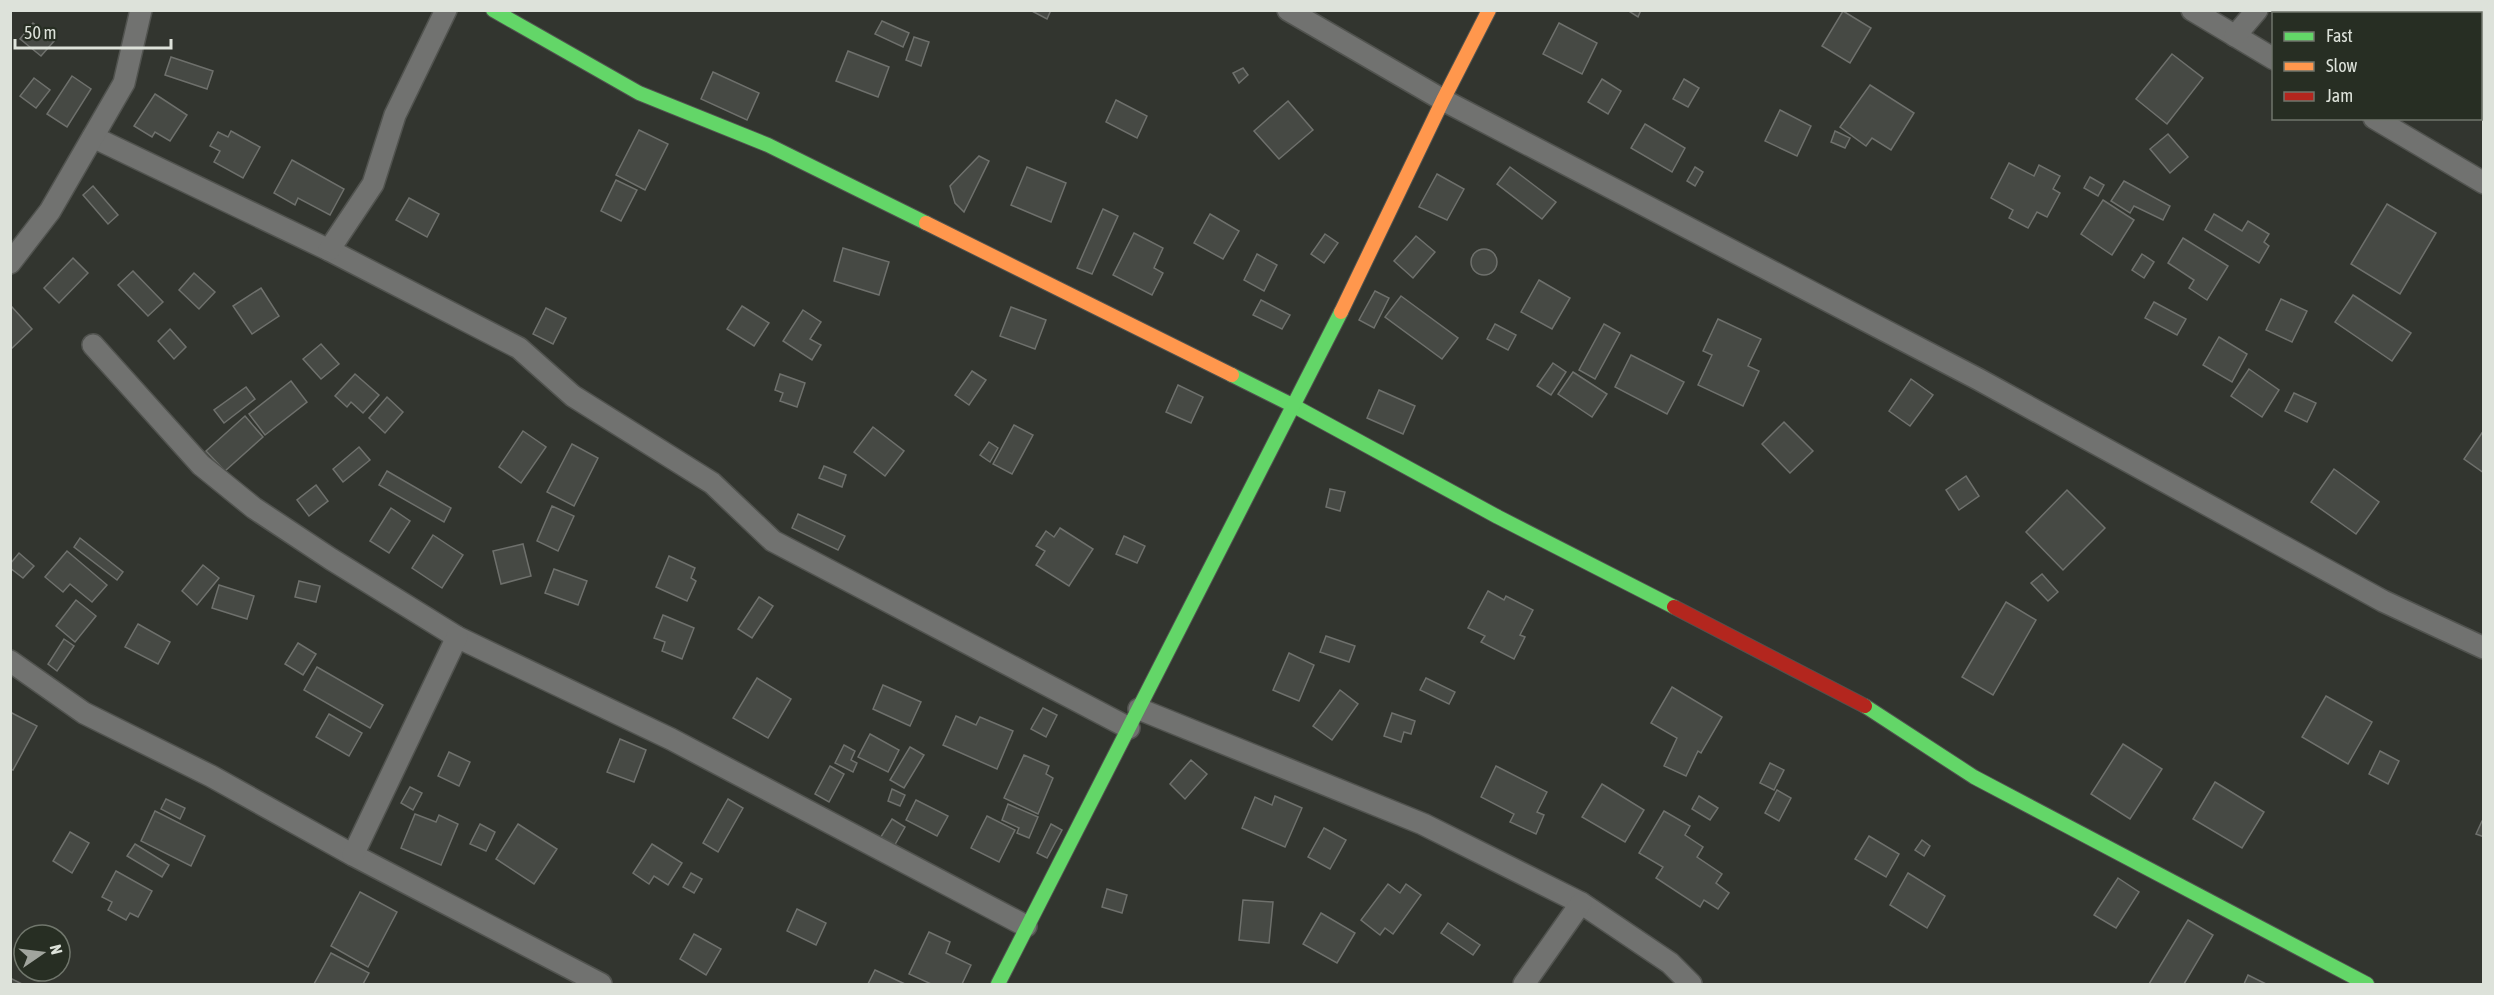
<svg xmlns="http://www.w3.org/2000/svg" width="2494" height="995" font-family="'Asap Condensed',sans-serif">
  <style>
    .building { fill: #464944; stroke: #6e706c; stroke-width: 1.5 }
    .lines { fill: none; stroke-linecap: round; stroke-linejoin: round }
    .street-casing { stroke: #51534f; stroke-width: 24 }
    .fast-casing { stroke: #51534f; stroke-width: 16 }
    .slow-casing { stroke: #51534f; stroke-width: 16 }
    .jam-casing { stroke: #51534f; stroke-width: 16 }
    .street { stroke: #717270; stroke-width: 21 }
    .fast { stroke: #63d668; stroke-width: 14 }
    .slow { stroke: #ff974d; stroke-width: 14 }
    .jam { stroke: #b3261e; stroke-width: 14 }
  </style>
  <rect width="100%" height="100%" fill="#32352f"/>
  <g class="building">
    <path d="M1030,10H1051L1047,19Z"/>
    <path d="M1627,10H1641L1638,17Z"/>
    <path d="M2433,10H2463L2468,14H2431Z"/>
    <path d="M1843,11L1871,28L1850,63L1822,46Z"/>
    <path d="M882,21L909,33L903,47L875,34Z"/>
    <path d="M33,23L55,40L41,56L20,39Z"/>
    <path d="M1559,23L1597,43L1582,74L1543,54Z"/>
    <path d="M2480,25L2484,27V65L2480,63Z"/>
    <path d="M914,37L929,42L921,66L906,60Z"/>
    <path d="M848,51L889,67L878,97L836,81Z"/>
    <path d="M2172,54L2203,78L2167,124L2136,99Z"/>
    <path d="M171,57L213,71L207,89L165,75Z"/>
    <path d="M1243,68L1248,75L1239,83L1233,73Z"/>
    <path d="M713,72L759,93L747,120L701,99Z"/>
    <path d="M72,76L91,89L67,127L47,114Z"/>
    <path d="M34,78L50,90L36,108L20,96Z"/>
    <path d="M1602,79L1621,91L1608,114L1588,102Z"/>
    <path d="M1684,79L1699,88L1688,107L1673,99Z"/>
    <path d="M1870,85L1914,113L1891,150L1872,138L1866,146L1840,127Z"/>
    <path d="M155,94L187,115L170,141L155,132L152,137L134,126Z"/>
    <path d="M1116,100L1147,116L1137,138L1106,122Z"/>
    <path d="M1288,101L1313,130L1279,159L1254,131Z"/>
    <path d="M1780,110L1811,126L1797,156L1765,141Z"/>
    <path d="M1645,124L1685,148L1672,172L1631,148Z"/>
    <path d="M639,130L668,144L645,190L616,175Z"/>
    <path d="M231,131L260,147L243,178L214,162L220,151L210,146L218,132L228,137Z"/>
    <path d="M1835,131L1850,138L1845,148L1831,142Z"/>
    <path d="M2168,134L2188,157L2170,173L2150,149Z"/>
    <path d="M979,156L989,161L964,212L955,203L950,186Z"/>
    <path d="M292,160L344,189L330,215L298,198L295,205L274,193Z"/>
    <path d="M2009,163L2034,176L2039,165L2060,176L2053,189L2060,193L2047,217L2037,212L2028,228L2009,218L2013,210L1991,198Z"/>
    <path d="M1027,167L1066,183L1051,222L1011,205Z"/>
    <path d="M1510,167L1556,202L1542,219L1497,184Z"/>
    <path d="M1695,167L1703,172L1695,186L1687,181Z"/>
    <path d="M1437,174L1464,189L1447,220L1419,207Z"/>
    <path d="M2090,177L2104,185L2098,196L2084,188Z"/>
    <path d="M616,180L637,190L621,221L601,211Z"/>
    <path d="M2124,181L2170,206L2163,220L2134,206L2130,213L2111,201Z"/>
    <path d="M93,186L118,215L108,224L83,195Z"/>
    <path d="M409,198L439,214L427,237L396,220Z"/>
    <path d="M2103,200L2134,220L2112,255L2081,234Z"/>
    <path d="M2387,204L2436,233L2400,294L2351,264Z"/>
    <path d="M1103,209L1118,216L1092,274L1077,268Z"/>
    <path d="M1210,214L1239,231L1223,259L1194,243Z"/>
    <path d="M2214,214L2242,231L2248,221L2269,234L2264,242L2269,246L2259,263L2205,230Z"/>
    <path d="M1134,233L1163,248L1154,268L1163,273L1152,295L1113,275Z"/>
    <path d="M1325,234L1338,243L1324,263L1311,254Z"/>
    <path d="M1416,236L1435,252L1413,278L1394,261Z"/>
    <path d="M2183,238L2228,266L2207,300L2189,288L2194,280L2168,263Z"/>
    <path d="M843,248L889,262L879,295L834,281Z"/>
    <circle cx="1484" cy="262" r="13"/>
    <path d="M1257,254L1277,265L1264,291L1244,280Z"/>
    <path d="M2142,254L2154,262L2144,278L2132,270Z"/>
    <path d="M73,258L88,273L59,303L44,288Z"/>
    <path d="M133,271L163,302L148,316L118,285Z"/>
    <path d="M194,273L215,292L199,309L179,290Z"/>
    <path d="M1539,280L1570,298L1552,329L1521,312Z"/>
    <path d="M261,288L279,316L252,334L233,306Z"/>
    <path d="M1375,291L1389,298L1374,328L1359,320Z"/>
    <path d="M2353,295L2411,333L2392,361L2335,322Z"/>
    <path d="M1401,296L1458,338L1442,359L1385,317Z"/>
    <path d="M2281,299L2307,311L2292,342L2266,330Z"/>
    <path d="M1261,300L1290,315L1282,329L1253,315Z"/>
    <path d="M2154,302L2186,319L2177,335L2145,318Z"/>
    <path d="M742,306L769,323L754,346L727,329Z"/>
    <path d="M12,307L32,329L10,350V308Z"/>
    <path d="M1011,307L1046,320L1035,349L1000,336Z"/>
    <path d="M546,308L566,318L553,344L533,334Z"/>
    <path d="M803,310L821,322L810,339L821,345L812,360L783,341Z"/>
    <path d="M1718,319L1761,339L1748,366L1759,371L1743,406L1698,385L1712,355L1703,351Z"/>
    <path d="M1495,324L1516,335L1508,350L1487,339Z"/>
    <path d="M1604,324L1620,333L1595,379L1579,370Z"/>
    <path d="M170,329L186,347L174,359L158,341Z"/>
    <path d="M2219,337L2247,354L2232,382L2203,365Z"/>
    <path d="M321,344L339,364L321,379L303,359Z"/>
    <path d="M1631,355L1684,382L1667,414L1615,387Z"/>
    <path d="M1553,363L1566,372L1551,395L1537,386Z"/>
    <path d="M2249,369L2279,390L2262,417L2231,396Z"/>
    <path d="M972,371L986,380L969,405L955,395Z"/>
    <path d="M1573,372L1607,394L1592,417L1558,394Z"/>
    <path d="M355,374L379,395L363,413L351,402L347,407L335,396Z"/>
    <path d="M780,374L805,383L797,407L780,401L783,393L775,390Z"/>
    <path d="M1911,379L1933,395L1910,426L1889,411Z"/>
    <path d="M291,381L307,402L265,435L249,414Z"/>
    <path d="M1178,385L1203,397L1191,423L1166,412Z"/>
    <path d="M246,387L255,399L224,423L214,410Z"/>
    <path d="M1379,390L1415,406L1403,434L1367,418Z"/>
    <path d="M2294,393L2316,403L2307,422L2285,411Z"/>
    <path d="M387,397L403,412L385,433L369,418Z"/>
    <path d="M245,416L263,437L225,471L206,451Z"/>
    <path d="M1784,422L1813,451L1790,473L1762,444Z"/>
    <path d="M1014,425L1033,435L1012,474L993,464Z"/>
    <path d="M873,427L904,451L885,476L854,452Z"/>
    <path d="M2484,430V473L2464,459Z"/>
    <path d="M523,431L546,447L521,483L499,467Z"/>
    <path d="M989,442L998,448L990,462L980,455Z"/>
    <path d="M572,444L598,458L574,506L547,492Z"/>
    <path d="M359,447L370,460L343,482L333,469Z"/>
    <path d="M824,466L846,475L842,487L819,478Z"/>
    <path d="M2334,469L2379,502L2356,534L2311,502Z"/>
    <path d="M387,471L451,508L444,522L379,485Z"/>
    <path d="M1966,476L1979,496L1959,510L1946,490Z"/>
    <path d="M316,485L328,501L309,516L297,500Z"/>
    <path d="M1330,489L1345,492L1340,511L1326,507Z"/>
    <path d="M2067,490L2105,528L2063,570L2026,532Z"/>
    <path d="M552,506L574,516L558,551L537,541Z"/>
    <path d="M391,508L410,521L389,553L370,541Z"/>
    <path d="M798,514L845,536L838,550L792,528Z"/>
    <path d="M1060,528L1093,549L1069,586L1036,565L1045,551L1036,546L1046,531L1054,537Z"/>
    <path d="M433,535L463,555L442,588L412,568Z"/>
    <path d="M1124,536L1145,546L1137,563L1116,554Z"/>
    <path d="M80,538L123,572L117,580L74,547Z"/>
    <path d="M523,544L531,576L501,584L493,551Z"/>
    <path d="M67,551L107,585L92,602L70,584L63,592L45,577Z"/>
    <path d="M19,553L34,566L23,578L10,568V564Z"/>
    <path d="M669,556L695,568L691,578L696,581L687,601L656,587Z"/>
    <path d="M203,565L219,578L197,605L182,591Z"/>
    <path d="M554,569L587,581L578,605L545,593Z"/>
    <path d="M2042,574L2058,592L2048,601L2031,583Z"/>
    <path d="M299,581L320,586L316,602L295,597Z"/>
    <path d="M219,585L254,596L247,619L212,608Z"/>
    <path d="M1488,591L1504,600L1506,596L1533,610L1520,635L1525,637L1514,659L1481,642L1485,636L1468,628Z"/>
    <path d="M759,597L773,606L752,638L738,629Z"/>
    <path d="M76,600L96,616L75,642L56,626Z"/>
    <path d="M2006,602L2036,620L1993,695L1962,677Z"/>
    <path d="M663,615L694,628L682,659L662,651L665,642L654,638Z"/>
    <path d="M138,624L170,642L158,664L125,647Z"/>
    <path d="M1326,636L1355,646L1349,662L1320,652Z"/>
    <path d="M64,639L74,646L57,671L48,664Z"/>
    <path d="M298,643L316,654L303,675L285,664Z"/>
    <path d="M1289,653L1314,665L1299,701L1273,690Z"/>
    <path d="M317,667L383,705L370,728L304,690Z"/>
    <path d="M757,678L791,699L768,738L733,718Z"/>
    <path d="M1426,678L1455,692L1449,704L1420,690Z"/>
    <path d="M883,685L921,702L910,726L873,709Z"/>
    <path d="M1672,687L1722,717L1701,753L1698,751L1686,776L1664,766L1677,738L1651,723Z"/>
    <path d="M1340,690L1358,704L1332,740L1313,726Z"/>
    <path d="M2326,696L2372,722L2348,764L2302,737Z"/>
    <path d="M1043,708L1057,715L1046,737L1031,729Z"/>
    <path d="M10,712L37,726L13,770L10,769Z"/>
    <path d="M1392,713L1415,721L1411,734L1404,732L1401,742L1384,736Z"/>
    <path d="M329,714L362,733L349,756L316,737Z"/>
    <path d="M956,716L976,725L980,717L1013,731L997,769L943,745Z"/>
    <path d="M870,734L899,750L888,772L858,757Z"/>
    <path d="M620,739L646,750L634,782L607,772Z"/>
    <path d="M2123,744L2162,769L2130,819L2091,794Z"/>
    <path d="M844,745L855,751L851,760L857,763L853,772L835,763Z"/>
    <path d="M910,747L924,755L904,788L890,780Z"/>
    <path d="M2380,751L2399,761L2388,784L2369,774Z"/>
    <path d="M449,752L470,762L459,786L438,776Z"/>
    <path d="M1024,755L1049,766L1046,774L1053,778L1038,814L1004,798Z"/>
    <path d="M1191,760L1207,774L1185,799L1170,784Z"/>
    <path d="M1770,763L1784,770L1774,790L1760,783Z"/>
    <path d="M830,766L844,774L829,802L815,794Z"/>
    <path d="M1496,766L1547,792L1537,812L1544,815L1536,834L1510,822L1514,814L1481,797Z"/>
    <path d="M2215,782L2264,812L2242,848L2193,819Z"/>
    <path d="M1602,784L1644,810L1625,842L1582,817Z"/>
    <path d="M410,787L422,793L413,810L401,803Z"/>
    <path d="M892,789L905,795L900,806L888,801Z"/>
    <path d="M1777,790L1791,798L1779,821L1765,813Z"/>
    <path d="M1275,796L1302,808L1285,847L1242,828L1255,797L1272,805Z"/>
    <path d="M1699,796L1718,808L1710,820L1692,809Z"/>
    <path d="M166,799L185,808L180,819L161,809Z"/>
    <path d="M728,799L743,808L718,852L703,843Z"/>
    <path d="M916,800L948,816L937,836L906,820Z"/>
    <path d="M1008,804L1038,817L1029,838L1017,833L1019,828L1002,820Z"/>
    <path d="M155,811L205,836L191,866L141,841Z"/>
    <path d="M1664,811L1690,826L1685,835L1703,847L1697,857L1722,874L1716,883L1729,893L1718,909L1704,900L1700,907L1656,878L1663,867L1639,853Z"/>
    <path d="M415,814L436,822L439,815L458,824L441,865L401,848Z"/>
    <path d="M987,816L1015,830L999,862L971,848Z"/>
    <path d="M892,819L905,827L893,848L879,840Z"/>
    <path d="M2482,821H2484V837L2476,834Z"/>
    <path d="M480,824L495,832L486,851L470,844Z"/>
    <path d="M518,824L557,849L534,884L496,859Z"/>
    <path d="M1051,824L1062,830L1047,858L1037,853Z"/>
    <path d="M1324,828L1346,840L1330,869L1308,857Z"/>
    <path d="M70,832L89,843L72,873L53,861Z"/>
    <path d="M1869,836L1899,854L1886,877L1855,859Z"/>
    <path d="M1922,840L1930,846L1924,856L1915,850Z"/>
    <path d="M135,844L169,865L162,877L127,856Z"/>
    <path d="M652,844L682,863L668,885L654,876L649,884L633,873Z"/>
    <path d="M116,871L152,891L138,917L130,913L126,920L108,910L112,902L102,897Z"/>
    <path d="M691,873L702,879L694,893L683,887Z"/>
    <path d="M1908,873L1945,896L1927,928L1890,905Z"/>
    <path d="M2118,878L2139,892L2116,928L2094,915Z"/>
    <path d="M1388,884L1400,893L1406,884L1421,895L1393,934L1385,928L1380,935L1361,920Z"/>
    <path d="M1107,889L1127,895L1122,913L1102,907Z"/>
    <path d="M360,892L397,912L368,967L331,946Z"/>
    <path d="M1243,900L1273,902L1269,943L1239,940Z"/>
    <path d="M797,909L826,923L816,945L787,931Z"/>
    <path d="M1321,913L1355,933L1337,963L1303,944Z"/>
    <path d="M2188,920L2213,935L2184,984H2149Z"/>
    <path d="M1448,923L1480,945L1473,955L1441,933Z"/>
    <path d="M929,932L950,942L946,953L971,965L962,984H931L909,974Z"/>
    <path d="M694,934L721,949L706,975L680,959Z"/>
    <path d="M331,953L369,973L363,984H314Z"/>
    <path d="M875,970L905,984H868Z"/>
    <path d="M2248,975L2266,984H2244Z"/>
    <path d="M10,978L22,984H10Z"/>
  </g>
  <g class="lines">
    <defs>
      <g id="street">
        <path d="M1288,10L1443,100L1978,379L2383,601L2484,648"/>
        <path d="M2192,10L2274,59"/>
        <path d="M2235,36L2257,10"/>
        <path d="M2374,118L2484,183"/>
        <path d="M93,137L329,250L519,348L573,396L712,483L773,541L1129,728"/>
        <path d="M329,250L373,184L395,115L446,10"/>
        <path d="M10,263L50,211L124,83L141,10"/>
        <path d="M93,345L201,465L254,508L331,559L457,637L671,739L1026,926"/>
        <path d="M10,661L84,713L211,776L353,855L601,984"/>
        <path d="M1139,709L1423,824L1581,903L1670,963L1691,984"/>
        <path d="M353,855L457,637"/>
        <path d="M1524,984L1581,903"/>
      </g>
      <g id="fast">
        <path d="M493,10L639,93L768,145L926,223"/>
        <path d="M1232,375L1294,406L1498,517L1674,607"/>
        <path d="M1865,706L1974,777L2367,984"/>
        <path d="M998,984L1341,312"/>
      </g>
      <g id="slow">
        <path d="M926,223L1232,375"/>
        <path d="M1341,312L1443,100L1489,10"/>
      </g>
      <path id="jam" d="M1674,607L1865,706"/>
    </defs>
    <use href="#street" class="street-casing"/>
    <use href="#fast" class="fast-casing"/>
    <use href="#slow" class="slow-casing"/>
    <use href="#jam" class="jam-casing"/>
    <use href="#street" class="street"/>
    <use href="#fast" class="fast"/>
    <use href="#slow" class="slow"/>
    <use href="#jam" class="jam"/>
  </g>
  <rect width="2494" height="995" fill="none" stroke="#dde2da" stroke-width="24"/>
  <rect x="2272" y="12" width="210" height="108" fill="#272e23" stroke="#70766c" stroke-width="1.5"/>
  <rect x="2284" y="32" width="30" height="9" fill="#63d668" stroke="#70766c" stroke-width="1.5"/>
  <text x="2326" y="42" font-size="18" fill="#dde2da">Fast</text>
  <rect x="2284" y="62" width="30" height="9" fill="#ff974d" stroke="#70766c" stroke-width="1.5"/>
  <text x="2326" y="72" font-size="18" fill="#dde2da">Slow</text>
  <rect x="2284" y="92" width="30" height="9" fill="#b3261e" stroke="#70766c" stroke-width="1.5"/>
  <text x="2326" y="102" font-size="18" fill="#dde2da">Jam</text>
  <g transform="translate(42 953) rotate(76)"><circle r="28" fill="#272e23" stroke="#70766c" stroke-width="1.5"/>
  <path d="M0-4.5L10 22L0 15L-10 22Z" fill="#a1a59e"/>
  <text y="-9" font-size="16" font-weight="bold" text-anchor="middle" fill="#dde2da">N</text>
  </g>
  <path d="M15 39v9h156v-9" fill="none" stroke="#dde2da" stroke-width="3"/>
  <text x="24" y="39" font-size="18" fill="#dde2da" stroke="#272e23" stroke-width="4.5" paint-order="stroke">50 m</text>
</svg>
